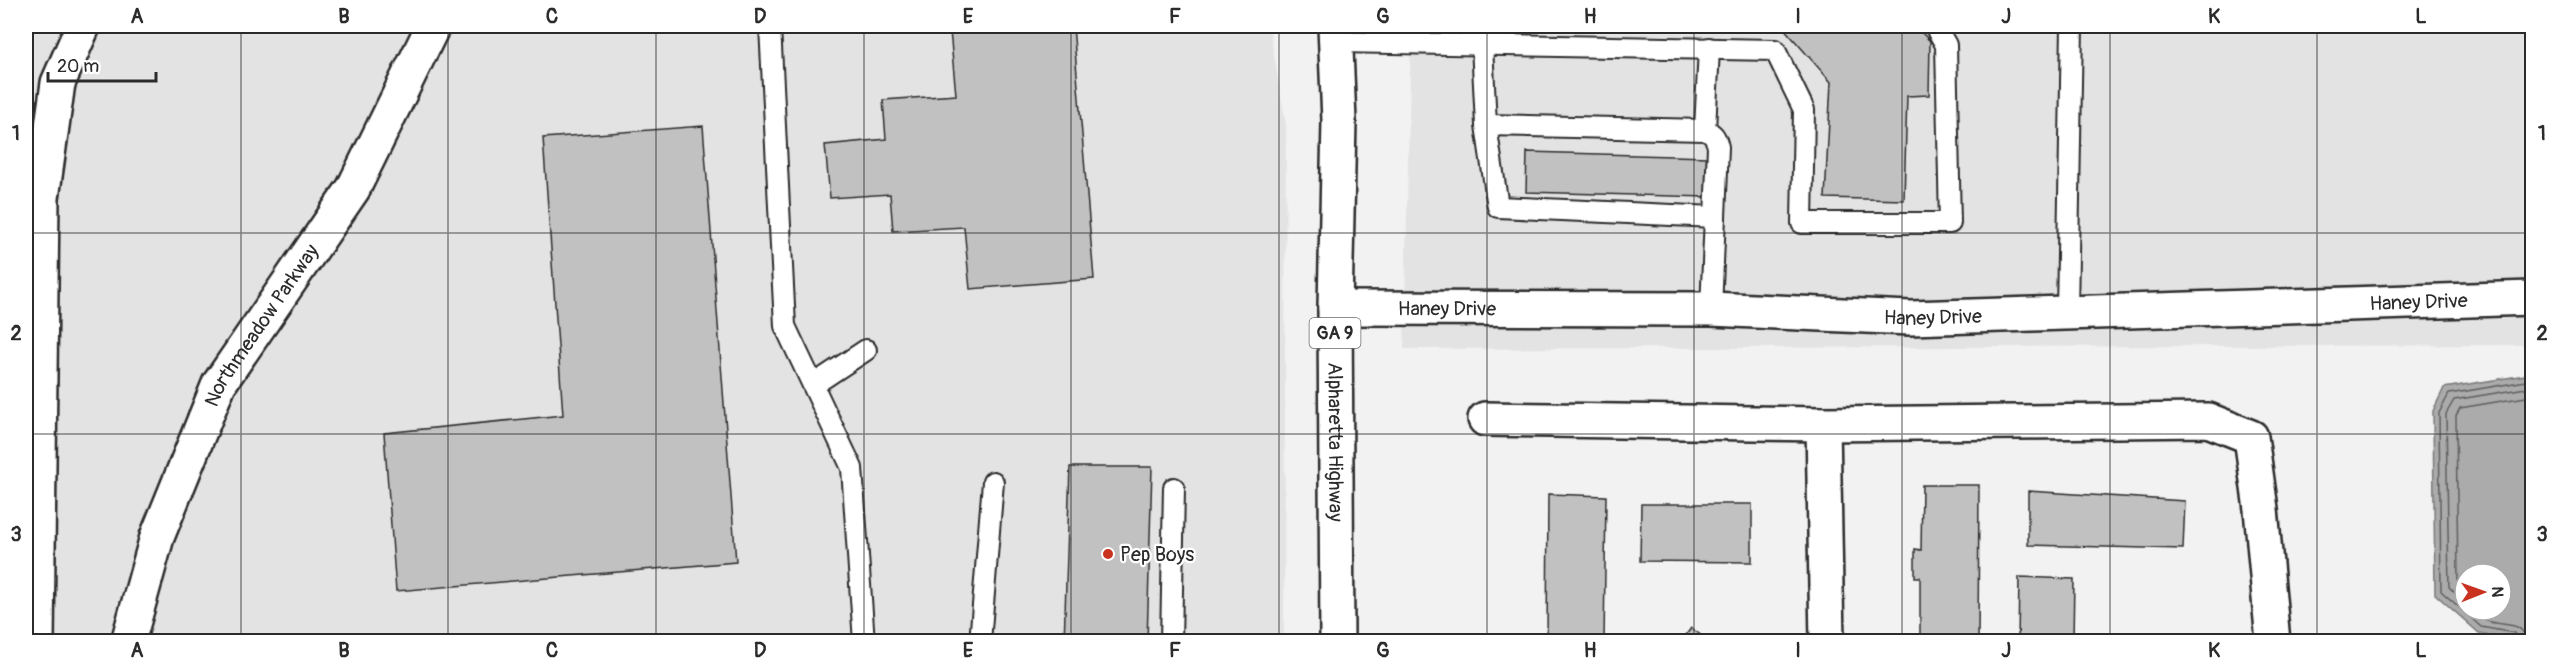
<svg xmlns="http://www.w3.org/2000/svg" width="2558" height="667" font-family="Pangolin,sans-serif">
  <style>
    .built { fill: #e3e3e3 }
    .water { fill: #ababab; stroke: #787878; stroke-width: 1.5; fill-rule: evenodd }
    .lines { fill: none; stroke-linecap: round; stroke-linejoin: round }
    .shore { stroke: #5e5e5e; stroke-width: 1.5 }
    .building { fill: #c1c1c1; stroke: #2b2b2b; stroke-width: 1.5 }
    .lane-casing { stroke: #2b2b2b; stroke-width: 24 }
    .street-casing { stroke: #2b2b2b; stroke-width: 38 }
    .highway-casing { stroke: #2b2b2b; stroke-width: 38 }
    .lane { stroke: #fff; stroke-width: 20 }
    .street { stroke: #fff; stroke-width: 33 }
    .highway { stroke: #fff; stroke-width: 33 }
    .grid { fill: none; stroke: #2b2b2b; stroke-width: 1.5; stroke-opacity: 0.55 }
    .poi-dot { fill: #c8321e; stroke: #fff; stroke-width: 2 }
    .labels { text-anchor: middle; stroke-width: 4.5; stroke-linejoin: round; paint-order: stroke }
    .shield { fill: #fff; stroke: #6b6b6b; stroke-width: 1.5 }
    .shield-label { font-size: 18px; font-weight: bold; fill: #2b2b2b }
    .street-label { font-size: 20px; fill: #2b2b2b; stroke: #fff }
    .poi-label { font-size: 20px; fill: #2b2b2b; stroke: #fff; text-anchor: start }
    .neatline { fill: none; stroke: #2b2b2b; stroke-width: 2 }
    .grid-label { font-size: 20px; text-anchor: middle; font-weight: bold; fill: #2b2b2b }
  </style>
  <rect width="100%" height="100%" fill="#f2f2f2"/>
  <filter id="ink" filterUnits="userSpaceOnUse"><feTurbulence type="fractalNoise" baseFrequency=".0167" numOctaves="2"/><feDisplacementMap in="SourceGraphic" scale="12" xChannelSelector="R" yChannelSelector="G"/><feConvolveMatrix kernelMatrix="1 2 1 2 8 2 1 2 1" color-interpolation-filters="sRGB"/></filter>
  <g filter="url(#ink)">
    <g class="built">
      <path d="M26,26H1269L1286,125L1284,641H26Z"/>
      <path d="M1411,26H2532V345L1404,349Z"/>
    </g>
    <path class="water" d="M2532,374V641L2529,642L2479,633L2435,594L2433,411L2444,388ZM2465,574H2501V610H2465Z"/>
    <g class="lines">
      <g class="shore">
        <path d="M2465,591L2458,583L2456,416L2460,408L2532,396"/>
        <path d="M2465,603L2449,587L2446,414L2454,400L2532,387"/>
        <path d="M2473,610C2476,613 2481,618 2485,620C2500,628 2524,618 2526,642"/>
        <path d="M2518,642L2514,633L2481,627L2441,591L2439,413L2449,394L2532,380"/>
      </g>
    </g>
    <g class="building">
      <path d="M1073,26L1094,279L970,289L964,227L893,231L890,194L830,198L825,145L886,139L883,100L956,95L950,31Z"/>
      <path d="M1782,26H1915L1930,41L1929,95L1907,96L1904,200L1825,198L1831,82Z"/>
      <path d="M703,126L736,562L396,591L384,433L563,415L543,138Z"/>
      <path d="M1527,152L1708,157V197L1526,192Z"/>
      <path d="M1070,467H1152L1147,642H1064Z"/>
      <path d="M1922,485H1979L1978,642H1920V577H1915V549L1921,550Z"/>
      <path d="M2028,491L2185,501L2183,549L2028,545Z"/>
      <path d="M1548,494L1606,496L1604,642H1547Z"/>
      <path d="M1641,504H1752V562L1640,561Z"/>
      <path d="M2019,577L2074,579L2073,642H2018Z"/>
      <path d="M1691,628L1709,641L1708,642H1681Z"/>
    </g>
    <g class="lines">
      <defs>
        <g id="lane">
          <path d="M770,26L785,326L852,468L864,642"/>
          <path d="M1336,42L1775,50L1804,110L1802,223H1950L1946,45L1935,26"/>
          <path d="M1482,45L1486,125L1498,207L1715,217"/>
          <path d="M1486,125L1705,130C1714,134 1716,138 1718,147L1711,309"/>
          <path d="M1705,130L1709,48"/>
          <path d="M2067,312L2072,26"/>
          <path d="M813,385L866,350"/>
          <path d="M980,642L993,482"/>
          <path d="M1171,642L1174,488"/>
        </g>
        <g id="street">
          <path id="s1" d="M1335,308L1711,309L1910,318L2532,298"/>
          <path d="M1485,419L1823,424L2208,420L2251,437L2261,509L2273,642"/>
          <path d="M1823,424L1827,642"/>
          <path d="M37,642L42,198L58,83L83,26"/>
          <path id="s2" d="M128,642L157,537L219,384L353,189L433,26"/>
        </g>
        <g id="highway">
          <path id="s3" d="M1335,26L1339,121L1335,308L1337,642"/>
        </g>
      </defs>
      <use href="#lane" class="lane-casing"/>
      <use href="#street" class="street-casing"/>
      <use href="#highway" class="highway-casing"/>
      <use href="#lane" class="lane"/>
      <use href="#street" class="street"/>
      <use href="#highway" class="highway"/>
    </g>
  </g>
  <path class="grid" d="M241,26V642M448,26V642M656,26V642M864,26V642M1071,26V642M1279,26V642M1487,26V642M1694,26V642M1902,26V642M2110,26V642M2317,26V642M26,233H2532M26,434H2532"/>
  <circle class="poi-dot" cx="1108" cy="554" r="6"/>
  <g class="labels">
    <rect class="shield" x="1309.5" y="318" width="51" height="30" rx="4.5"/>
    <g class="shield-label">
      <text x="1335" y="339">GA 9</text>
    </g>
    <g class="street-label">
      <text dy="7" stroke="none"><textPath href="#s1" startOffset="1084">Haney Drive</textPath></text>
      <text dy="7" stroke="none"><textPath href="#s1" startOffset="112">Haney Drive</textPath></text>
      <text dy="7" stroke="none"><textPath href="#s1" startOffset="598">Haney Drive</textPath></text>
      <text dy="7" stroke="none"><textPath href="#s2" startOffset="346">Northmeadow Parkway</textPath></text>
      <text dy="7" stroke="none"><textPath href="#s3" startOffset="416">Alpharetta Highway</textPath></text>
    </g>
    <g class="poi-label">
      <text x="1120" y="561">Pep Boys</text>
    </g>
  </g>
  <rect width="2558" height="667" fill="none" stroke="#fff" stroke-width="66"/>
  <g transform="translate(2483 592) rotate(89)"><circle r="28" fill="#ffffff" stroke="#aaaaaa" stroke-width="1.5"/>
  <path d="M0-4.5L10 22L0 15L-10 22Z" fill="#c8321e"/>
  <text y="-9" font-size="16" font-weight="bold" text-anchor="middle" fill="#2b2b2b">N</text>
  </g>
  <path d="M48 72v9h108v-9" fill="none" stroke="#2b2b2b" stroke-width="3"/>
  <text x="57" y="72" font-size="18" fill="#2b2b2b" stroke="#ffffff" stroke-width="4.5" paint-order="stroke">20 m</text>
  <rect x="33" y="33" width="2492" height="601" class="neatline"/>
  <g class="grid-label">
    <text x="137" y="23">A</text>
    <text x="344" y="23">B</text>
    <text x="552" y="23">C</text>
    <text x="760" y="23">D</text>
    <text x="968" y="23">E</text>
    <text x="1175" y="23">F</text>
    <text x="1383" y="23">G</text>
    <text x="1590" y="23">H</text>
    <text x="1798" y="23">I</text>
    <text x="2006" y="23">J</text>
    <text x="2214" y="23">K</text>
    <text x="2421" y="23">L</text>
    <text x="16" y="140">1</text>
    <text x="2542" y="140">1</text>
    <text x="16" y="340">2</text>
    <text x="2542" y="340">2</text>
    <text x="16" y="541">3</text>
    <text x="2542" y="541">3</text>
    <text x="137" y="657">A</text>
    <text x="344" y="657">B</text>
    <text x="552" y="657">C</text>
    <text x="760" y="657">D</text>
    <text x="968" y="657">E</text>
    <text x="1175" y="657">F</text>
    <text x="1383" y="657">G</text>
    <text x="1590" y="657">H</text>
    <text x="1798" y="657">I</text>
    <text x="2006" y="657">J</text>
    <text x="2214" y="657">K</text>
    <text x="2421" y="657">L</text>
  </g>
</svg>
